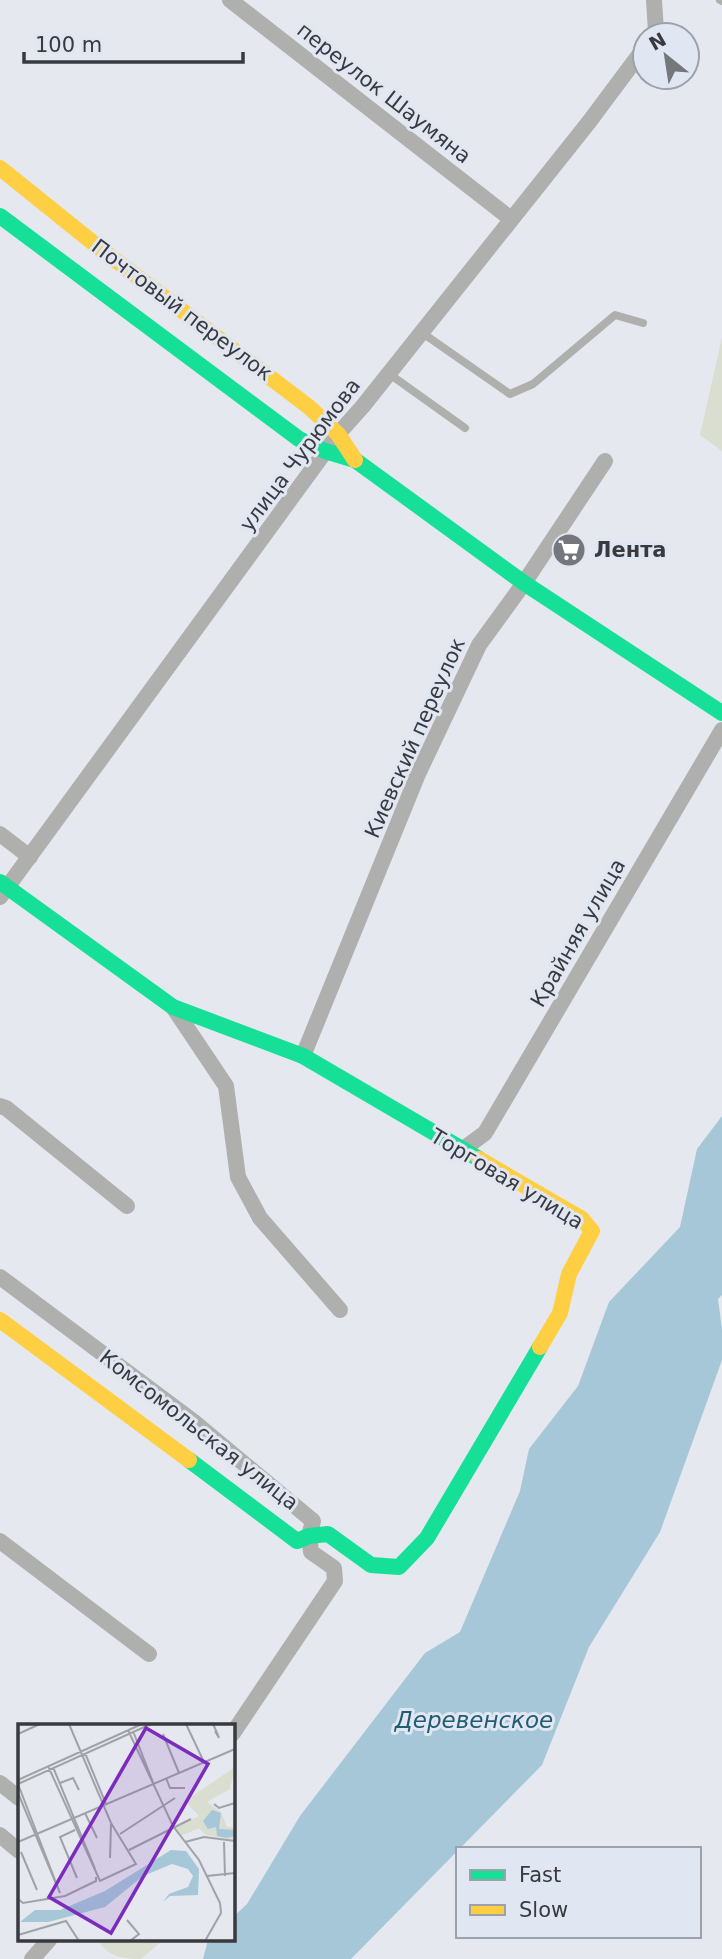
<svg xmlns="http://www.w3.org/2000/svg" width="722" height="1959" font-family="'DejaVu Sans',sans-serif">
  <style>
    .green { fill: #daded1 }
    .water { fill: #a5c7d8 }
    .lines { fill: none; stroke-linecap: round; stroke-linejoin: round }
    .lane { stroke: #afafad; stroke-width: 8 }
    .street { stroke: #afafad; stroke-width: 16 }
    .fast { stroke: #16e098; stroke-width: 16 }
    .slow { stroke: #ffcf43; stroke-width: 16 }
    .labels { text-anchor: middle; stroke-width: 6; stroke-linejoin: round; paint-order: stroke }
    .street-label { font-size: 21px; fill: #383a3f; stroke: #e1e7f2 }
    .poi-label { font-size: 21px; font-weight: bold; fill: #383a3f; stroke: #e1e7f2; text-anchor: start }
    .water-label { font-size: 23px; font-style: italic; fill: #215c73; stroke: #e1e7f2 }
    .inset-road { fill: none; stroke: #a0a2a8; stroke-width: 2 }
    .view { fill: #7b2cbf; fill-opacity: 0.15; stroke: #7b2cbf; stroke-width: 3.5 }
    .inset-edge { fill: none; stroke: #383a3f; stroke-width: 3.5 }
  </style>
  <rect width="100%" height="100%" fill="#e5e8ee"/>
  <g class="green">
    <path d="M722,337V451L700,435Z"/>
    <path d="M98,1940H163L141,1959C124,1959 107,1957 98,1940Z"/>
  </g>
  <path class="water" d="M722,1116V1295L718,1299L722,1329V1360L660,1532L589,1647L542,1765L351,1959H203L208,1940H233V1917L247,1904L300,1816L425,1653L460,1632L520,1491L529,1449L578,1386L609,1302L680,1227L697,1149Z"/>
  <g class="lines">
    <g class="lane">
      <path d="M720,0L722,1"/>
      <path d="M421,332L510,394L533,384L615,315L643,323"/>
      <path d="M388,373L465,428"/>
    </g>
    <g class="street">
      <path d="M230,0L511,219"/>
      <path d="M654,35L656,32L654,0"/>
      <path d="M0,834L30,857"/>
      <path d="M0,897L338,434L363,406L589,122L645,47"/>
      <path d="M173,1007L226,1086L238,1177L260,1218L340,1310"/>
      <path d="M303,1056L418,774L479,645L524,583L605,461"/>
      <path d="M0,1106L6,1108L127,1206"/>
      <path d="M462,1150L485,1133L722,730"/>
      <path d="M0,1277L194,1422L313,1521L309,1536L311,1552L334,1568L335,1581L233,1733"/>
      <path d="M0,1541L149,1654"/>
      <path d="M0,1783L19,1798"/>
      <path d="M0,1835L19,1851"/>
      <path d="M32,1959L49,1940"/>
    </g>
    <g class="fast">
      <path d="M0,216L299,439L325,451L355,460L524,583L722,713"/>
      <path d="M0,882L173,1007L303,1056L479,1159"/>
      <path d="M189,1460L297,1541L309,1536L328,1534L371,1565L399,1567L427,1538L540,1347"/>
    </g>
    <g class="slow">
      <path d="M0,168L102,250L309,407L338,434L355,460"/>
      <path d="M479,1159L582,1219L592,1231L569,1274L560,1313L540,1347"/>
      <path d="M0,1320L189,1460"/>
    </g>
  </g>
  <defs>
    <symbol id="supermarket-disc" viewBox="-11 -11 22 22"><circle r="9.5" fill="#75777c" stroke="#e1e7f2"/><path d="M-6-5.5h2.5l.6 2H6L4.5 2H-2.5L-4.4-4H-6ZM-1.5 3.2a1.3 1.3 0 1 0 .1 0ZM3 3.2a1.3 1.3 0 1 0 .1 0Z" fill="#fff"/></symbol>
  </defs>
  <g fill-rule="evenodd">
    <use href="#supermarket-disc" x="550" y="531" width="38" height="38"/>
  </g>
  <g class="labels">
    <g class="street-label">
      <text transform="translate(384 93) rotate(38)" y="7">переулок Шаумяна</text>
      <text transform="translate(182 310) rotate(37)" y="7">Почтовый переулок</text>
      <text transform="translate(300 455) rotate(-53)" y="7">улица Чурюмова</text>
      <text transform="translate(415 738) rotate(-66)" y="7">Киевский переулок</text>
      <text transform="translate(578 933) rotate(-60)" y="7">Крайняя улица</text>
      <text transform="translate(507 1179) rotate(31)" y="7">Торговая улица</text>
      <text transform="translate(199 1430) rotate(38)" y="7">Комсомольская улица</text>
    </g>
    <g class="poi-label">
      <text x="594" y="557">Лента</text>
    </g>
    <g class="water-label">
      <text x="474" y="1728">Деревенское</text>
    </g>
  </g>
  <g transform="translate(18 1724)">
    <rect width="217" height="217" fill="#e5e8ee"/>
    <path d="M217,43L212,65L189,78L203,88L209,103H217V116L188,111L181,104L163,112L157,103L181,92L167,77Z" fill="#daded1"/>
    <path d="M194,86L203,89L201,105L217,106V112L209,114L199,112L198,103L190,105L185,97ZM153,126L168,127L181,145L180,171L152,172L145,178L151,170L170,163L175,152L170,145L154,140L125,152L87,183L30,198H2L17,186H42L87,167Z" fill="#a5c7d8"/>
    <path class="inset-road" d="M168,0L185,36M195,0L200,11L201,14L197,7M110,6L155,102L181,136L202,179L203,189L187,217M115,7L136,61M0,10L22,0M145,10L161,49M67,29L88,80M30,42L82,157L118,140L93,99L51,0M35,43L77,145M148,54L152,64H167M0,56L124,0M42,59L55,54L61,66M0,60L133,0M0,60L42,169M0,69L42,169M196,80L201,84L217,79M67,89L79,114M57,106L42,113L59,154M102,110L157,74M0,118L217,25M167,118L186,113L217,117M206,118L207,152M111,126L173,95M3,128L19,166M92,134L93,100M189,152L217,149M0,175L5,179L47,172L78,157V153M109,196L121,210L112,217M0,211L48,197L61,217"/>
    <path class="view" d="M128,4L190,40L93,209L31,173Z"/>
    <rect width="217" height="217" class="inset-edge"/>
  </g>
  <rect x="456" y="1847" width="245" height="91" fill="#e1e7f2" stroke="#9da2aa" stroke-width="2"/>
  <rect x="470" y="1870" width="35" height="10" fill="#16e098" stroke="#9da2aa" stroke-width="2"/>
  <text x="519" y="1882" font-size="21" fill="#383a3f">Fast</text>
  <rect x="470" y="1905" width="35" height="10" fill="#ffcf43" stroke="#9da2aa" stroke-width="2"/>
  <text x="519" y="1917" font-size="21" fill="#383a3f">Slow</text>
  <g transform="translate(666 56) rotate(330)"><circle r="33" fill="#e1e7f2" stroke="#9da2aa" stroke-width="2"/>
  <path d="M0-5L12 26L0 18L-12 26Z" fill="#75777c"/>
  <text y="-10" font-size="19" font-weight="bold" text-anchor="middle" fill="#383a3f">N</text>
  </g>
  <path d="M24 52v10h219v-10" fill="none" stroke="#383a3f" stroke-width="3.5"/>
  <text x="35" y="52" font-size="21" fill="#383a3f" stroke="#e1e7f2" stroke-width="5" paint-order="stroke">100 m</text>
</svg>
